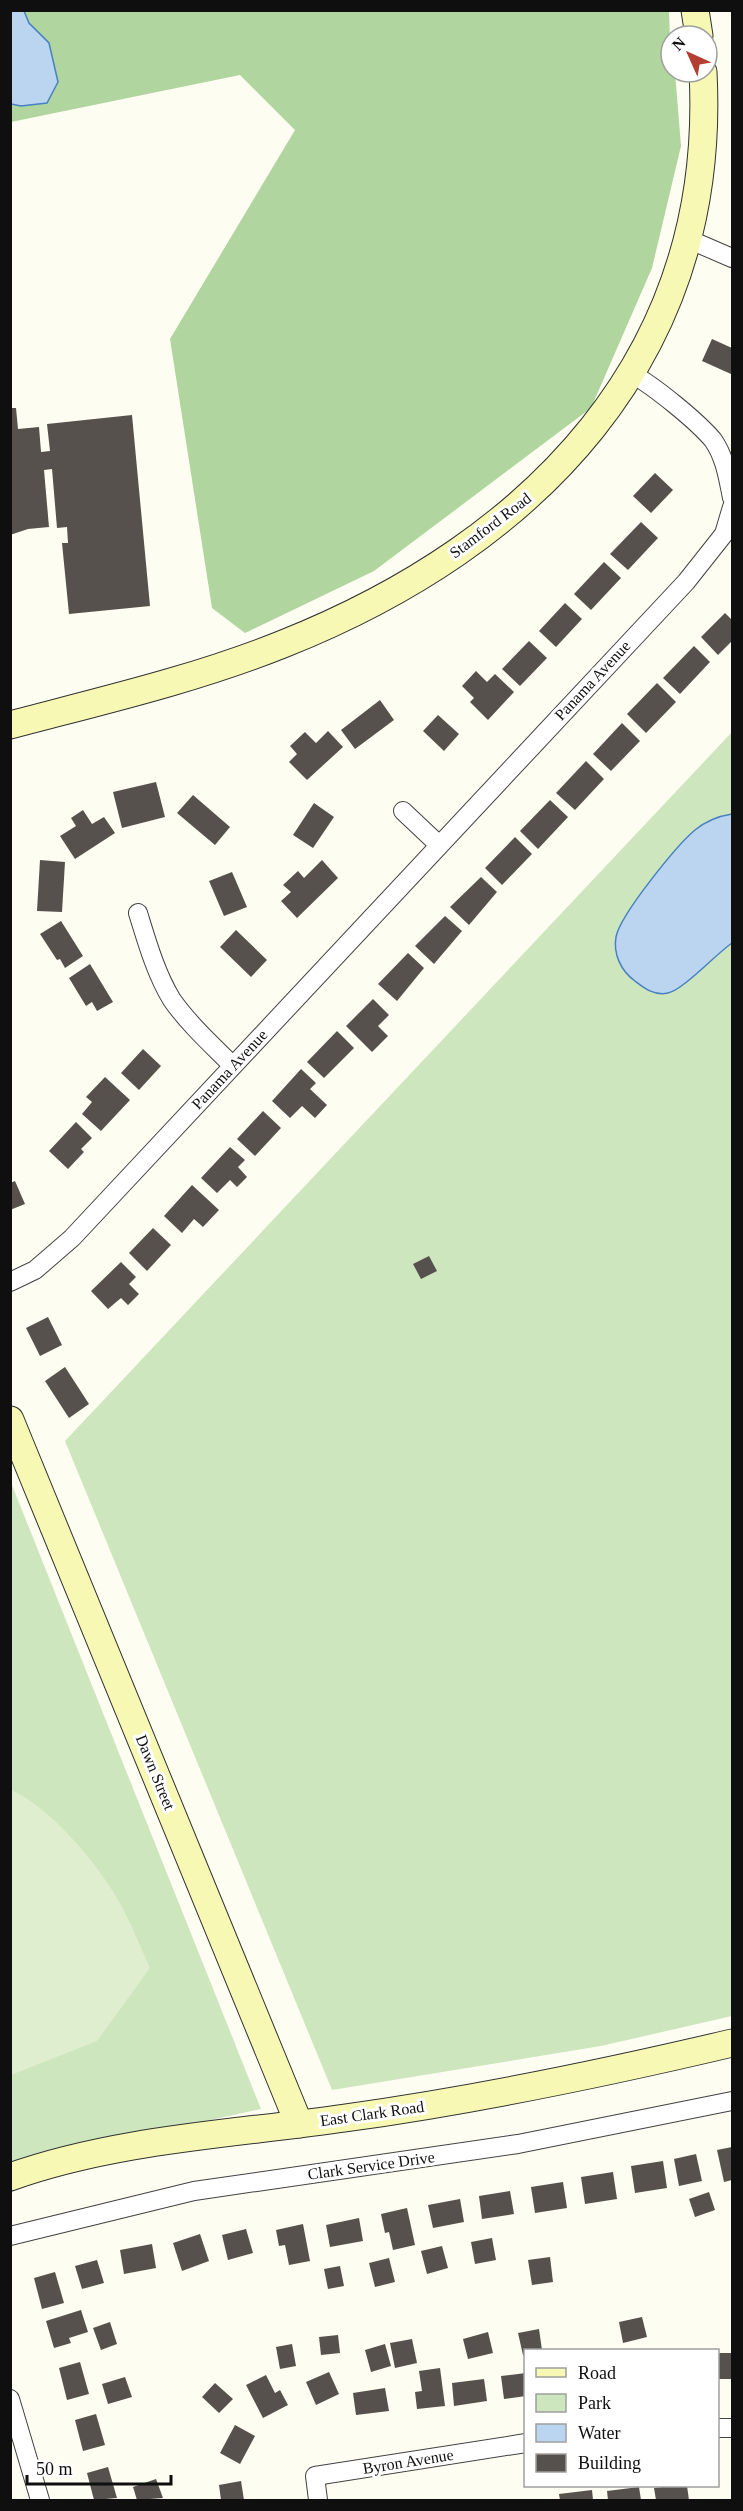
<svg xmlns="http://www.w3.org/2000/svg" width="743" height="2511" font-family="'Times New Roman',serif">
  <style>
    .green { fill: #cde6be }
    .forest { fill: #b0d59e }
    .pitch { fill: #dfeecf }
    .water { fill: #bbd5f1; stroke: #4881c1; stroke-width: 1.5 }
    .building { fill: #56514c }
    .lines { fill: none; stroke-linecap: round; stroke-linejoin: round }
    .street-casing { stroke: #424242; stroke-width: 20 }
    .secondary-casing { stroke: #313131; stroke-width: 29 }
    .street { stroke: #fff; stroke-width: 18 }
    .secondary { stroke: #f6f8b3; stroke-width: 27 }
    .labels { text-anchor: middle; stroke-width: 6; stroke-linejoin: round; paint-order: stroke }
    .street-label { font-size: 16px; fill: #0f0f0f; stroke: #fff }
  </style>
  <rect width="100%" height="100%" fill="#fefdf2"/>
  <g class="green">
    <path d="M732,732V2016L601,2046L332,2090L65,1441Z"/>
    <path d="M10,1480L261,2109L11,2164H10Z"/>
  </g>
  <path class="forest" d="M669,10L671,72H675L681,146L652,268L591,408L374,571L245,633L212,608L170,339L295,130L240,75L11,122V11Z"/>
  <path class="pitch" d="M11,1790C52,1808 102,1868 123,1909C133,1928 141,1948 150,1968L97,2041L11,2075Z"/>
  <g class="water">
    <path d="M10,11H24L29,23L49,43L58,82L47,103L21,106L11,104Z"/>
    <path d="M732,814V943C716,954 683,990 668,993C654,996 644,988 635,981C621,971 613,954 616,937C620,915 677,845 695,830C706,821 719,816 732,814Z"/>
  </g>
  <g class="building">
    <path d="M712,339L732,348L731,374L702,361Z"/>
    <path d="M10,408H16L18,429L39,427L41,452L50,451L47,424L132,415L150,606L69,614L62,543H68L67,527L57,528L52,469L44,470L49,527L28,529L10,535Z"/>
    <path d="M655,473L673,490L651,513L633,496Z"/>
    <path d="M641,522L658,538L628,570L610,554Z"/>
    <path d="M604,562L621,578L591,610L574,594Z"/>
    <path d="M565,603L582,619L556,647L539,631Z"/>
    <path d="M725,613L732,620V641L718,655L701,637Z"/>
    <path d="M529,641L547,658L520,686L502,669Z"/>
    <path d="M694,646L710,662L680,694L663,678Z"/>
    <path d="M476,671L487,682L495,674L514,692L488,720L470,702L474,698L462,686Z"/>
    <path d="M657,683L676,702L646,733L627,714Z"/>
    <path d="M380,700L394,720L355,749L341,730Z"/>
    <path d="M438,715L459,734L444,751L423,731Z"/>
    <path d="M622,723L640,741L611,771L593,754Z"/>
    <path d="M328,731L343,747L307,780L289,762L297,754L290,746L305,732L316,743Z"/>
    <path d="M586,761L604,779L575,810L556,793Z"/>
    <path d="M156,782L165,817L122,828L113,792Z"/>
    <path d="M193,795L230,827L215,845L177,813Z"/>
    <path d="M550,800L568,817L538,849L520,831Z"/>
    <path d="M314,803L334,817L313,848L293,835Z"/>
    <path d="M83,810L92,824L104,817L115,833L75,859L60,836L76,826L71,818Z"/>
    <path d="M515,837L532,854L502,885L485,868Z"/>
    <path d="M40,860L65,862L62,912L37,911Z"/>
    <path d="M322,860L338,878L297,918L281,901L291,892L283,885L298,871L304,878Z"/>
    <path d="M232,872L247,907L224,916L209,881Z"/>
    <path d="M481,877L497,892L469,925L450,907Z"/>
    <path d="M445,916L462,931L434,964L415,946Z"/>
    <path d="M61,921L83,956L65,968L60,959L57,960L40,934Z"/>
    <path d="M236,930L267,960L251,977L220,947Z"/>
    <path d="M408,953L424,968L397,1001L378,984Z"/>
    <path d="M90,964L113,1002L97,1011L92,1002L86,1006L69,978Z"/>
    <path d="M373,999L389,1015L378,1026L388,1036L372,1052L346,1026Z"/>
    <path d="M337,1031L354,1048L324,1078L307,1062Z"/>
    <path d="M143,1049L161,1066L139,1090L121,1073Z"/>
    <path d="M301,1069L316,1083L310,1089L327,1105L315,1118L302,1106L290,1118L272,1101Z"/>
    <path d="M105,1077L130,1100L101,1131L82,1114L92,1102L86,1097Z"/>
    <path d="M263,1111L281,1128L255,1156L237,1139Z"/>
    <path d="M76,1122L92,1138L81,1149L84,1152L68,1169L49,1151Z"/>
    <path d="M230,1147L245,1160L238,1167L247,1177L237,1187L230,1180L217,1193L201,1178Z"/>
    <path d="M15,1181L25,1204L10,1210V1183Z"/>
    <path d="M192,1185L219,1210L203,1227L194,1219L182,1233L164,1216Z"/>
    <path d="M153,1228L171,1245L147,1271L129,1253Z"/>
    <path d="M429,1256L437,1271L421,1279L413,1264Z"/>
    <path d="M121,1262L136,1277L129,1284L139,1294L128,1305L121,1298L108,1309L91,1291Z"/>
    <path d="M48,1317L62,1345L40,1356L26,1328Z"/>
    <path d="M65,1367L89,1404L69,1418L45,1381Z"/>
    <path d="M732,2147V2180L724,2182L717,2150Z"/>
    <path d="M696,2154L702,2181L679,2186L674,2159Z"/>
    <path d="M663,2161L667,2188L635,2193L631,2166Z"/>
    <path d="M613,2172L617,2199L585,2204L581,2177Z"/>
    <path d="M563,2182L567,2208L535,2213L531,2187Z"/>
    <path d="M510,2191L514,2214L482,2219L479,2196Z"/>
    <path d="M709,2192L715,2210L695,2217L689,2199Z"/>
    <path d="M460,2199L464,2222L433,2228L428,2205Z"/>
    <path d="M407,2208L415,2245L393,2250L389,2232L385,2233L381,2214Z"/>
    <path d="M359,2218L363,2241L330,2247L326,2225Z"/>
    <path d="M303,2224L310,2261L289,2265L285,2245L279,2246L276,2230Z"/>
    <path d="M246,2229L253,2253L228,2260L222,2235Z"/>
    <path d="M200,2234L209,2261L182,2271L173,2243Z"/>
    <path d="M492,2238L496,2260L475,2264L471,2242Z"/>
    <path d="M152,2244L156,2268L124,2274L120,2250Z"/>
    <path d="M442,2246L448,2268L427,2274L421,2251Z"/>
    <path d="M550,2257L553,2282L532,2285L528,2260Z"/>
    <path d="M389,2258L395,2282L375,2287L369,2263Z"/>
    <path d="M97,2260L104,2283L82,2289L75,2266Z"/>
    <path d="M340,2266L344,2286L328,2289L324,2269Z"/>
    <path d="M55,2272L64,2303L42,2309L34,2278Z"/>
    <path d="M81,2310L88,2332L69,2338L71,2343L54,2348L46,2321Z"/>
    <path d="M642,2317L647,2337L623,2343L619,2322Z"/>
    <path d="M110,2322L117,2344L101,2350L93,2328Z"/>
    <path d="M539,2329L542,2350H526V2355H523L518,2333Z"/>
    <path d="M488,2332L493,2353L468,2359L463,2339Z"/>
    <path d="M338,2335L340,2353L321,2355L319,2337Z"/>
    <path d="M412,2339L417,2363L395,2368L390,2343Z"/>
    <path d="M292,2344L296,2366L280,2369L276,2347Z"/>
    <path d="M385,2344L391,2366L371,2372L365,2350Z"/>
    <rect x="718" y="2353" width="14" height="26"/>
    <path d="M80,2362L89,2394L67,2400L59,2368Z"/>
    <path d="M440,2368L445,2406L417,2409L415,2392L422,2391L419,2371Z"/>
    <path d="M329,2372L339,2394L316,2405L306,2382Z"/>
    <path d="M526,2373V2396L504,2399L501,2376Z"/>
    <path d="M266,2375L275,2393L280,2390L288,2405L263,2418L246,2385Z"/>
    <path d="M125,2377L132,2397L108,2404L102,2384Z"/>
    <path d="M484,2379L487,2401L454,2406L452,2383Z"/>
    <path d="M215,2383L233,2399L219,2413L202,2397Z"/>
    <path d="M385,2388L389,2411L356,2415L353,2393Z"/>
    <path d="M96,2414L105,2445L83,2451L75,2420Z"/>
    <path d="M235,2425L255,2436L240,2464L220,2453Z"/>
    <path d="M108,2467L117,2498L94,2500L87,2473Z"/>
    <path d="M156,2479L163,2498L137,2500L133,2487Z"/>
    <path d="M241,2481L244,2500H221L219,2485Z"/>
    <path d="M670,2486H687L689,2500H656L654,2488Z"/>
    <path d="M639,2487L641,2500H608L607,2491Z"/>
    <path d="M592,2490L593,2500H560L559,2494Z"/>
  </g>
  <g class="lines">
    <defs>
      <g id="street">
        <path d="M688,239L732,258"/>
        <path d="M632,374C654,386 697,421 713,440C725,457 728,478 732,498"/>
        <path d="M403,811L439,845"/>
        <path d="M138,913C147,942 156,974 172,1000C189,1024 211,1044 232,1065"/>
        <path d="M10,1282L35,1270L72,1238L686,582L724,534L732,507"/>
        <path d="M10,2236L194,2191L518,2144L732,2101"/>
        <path d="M10,2399L40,2500"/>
        <path d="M718,2428H732"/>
        <path d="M318,2500L315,2476L526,2443"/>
      </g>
      <g id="secondary">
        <path d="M695,10L699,36"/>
        <path d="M10,725C101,701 196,679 283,644C534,544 718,357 703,72"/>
        <path d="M10,1420L299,2124"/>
        <path d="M10,2177C117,2139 234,2134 345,2118C475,2100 605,2073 732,2043"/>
      </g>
    </defs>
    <use href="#street" class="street-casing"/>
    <use href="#secondary" class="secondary-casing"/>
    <use href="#street" class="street"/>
    <use href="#secondary" class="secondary"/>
  </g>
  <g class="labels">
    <g class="street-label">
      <text transform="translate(490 525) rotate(-37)" y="6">Stamford Road</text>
      <text transform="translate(592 680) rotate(-47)" y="6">Panama Avenue</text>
      <text transform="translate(229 1069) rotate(-47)" y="6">Panama Avenue</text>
      <text transform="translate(156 1772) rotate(68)" y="6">Dawn Street</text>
      <text transform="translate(372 2113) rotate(-8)" y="6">East Clark Road</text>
      <text transform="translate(371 2165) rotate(-8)" y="6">Clark Service Drive</text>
      <text transform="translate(408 2461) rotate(-9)" y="6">Byron Avenue</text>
    </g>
  </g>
  <rect width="743" height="2511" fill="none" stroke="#0f0f0f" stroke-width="24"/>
  <rect x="524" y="2349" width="195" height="138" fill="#ffffff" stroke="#9f9f9f" stroke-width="1.5"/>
  <rect x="536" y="2368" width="30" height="9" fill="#f6f8b3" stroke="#9f9f9f" stroke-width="1.5"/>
  <text x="578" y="2379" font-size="18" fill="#0f0f0f">Road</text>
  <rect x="536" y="2394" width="30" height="18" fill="#cde6be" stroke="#9f9f9f" stroke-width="1.5"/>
  <text x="578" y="2409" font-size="18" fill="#0f0f0f">Park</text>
  <rect x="536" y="2424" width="30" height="18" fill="#bbd5f1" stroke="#9f9f9f" stroke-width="1.5"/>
  <text x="578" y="2439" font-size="18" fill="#0f0f0f">Water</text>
  <rect x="536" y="2454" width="30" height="18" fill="#56514c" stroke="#9f9f9f" stroke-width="1.5"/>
  <text x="578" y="2469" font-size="18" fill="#0f0f0f">Building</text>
  <g transform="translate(689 54) rotate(315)"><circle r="28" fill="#ffffff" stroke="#9f9f9f" stroke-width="1.5"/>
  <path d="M0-4.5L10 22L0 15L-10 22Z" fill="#b33e33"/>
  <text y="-9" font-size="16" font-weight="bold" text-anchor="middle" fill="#0f0f0f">N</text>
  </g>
  <path d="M27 2475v9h144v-9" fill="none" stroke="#0f0f0f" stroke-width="3"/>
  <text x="36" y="2475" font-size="18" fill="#0f0f0f" stroke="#ffffff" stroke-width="4.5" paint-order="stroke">50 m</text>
</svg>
